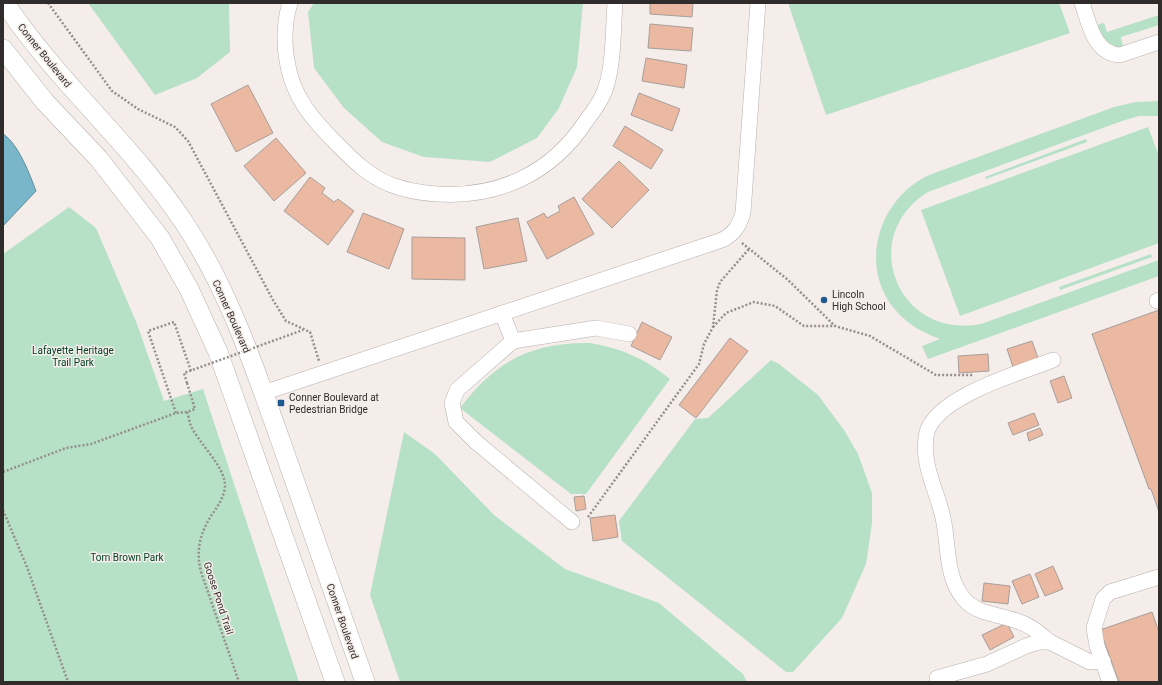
<svg xmlns="http://www.w3.org/2000/svg" width="1162" height="685" font-family="Roboto,sans-serif">
  <style>
    .green { fill: #b6e1c7 }
    .water { fill: #7ab6c9; stroke: #648d9a }
    .building { fill: #ebb8a1; stroke: #a69f9c }
    .lines { fill: none; stroke-linecap: round; stroke-linejoin: round }
    .minor-casing { stroke: #b7b0ac; stroke-width: 16 }
    .major-casing { stroke: #b7b0ac; stroke-width: 20 }
    .path { stroke: #948f8d; stroke-width: 2.5; stroke-dasharray: 2 2; stroke-linecap: butt }
    .minor { stroke: #fff; stroke-width: 15 }
    .major { stroke: #fff; stroke-width: 19 }
    .path-bridge { stroke: #948f8d; stroke-width: 2.5; stroke-dasharray: 2 2; stroke-linecap: butt }
    .poi-dot { fill: #1d588f; stroke: #f5edea; stroke-width: 1.5 }
    .labels { text-anchor: middle; stroke-width: 3; stroke-linejoin: round; paint-order: stroke }
    .street-label { font-size: 10px; fill: #2f2c2b; stroke: #f5edea }
    .poi-label { font-size: 10px; fill: #2f2c2b; stroke: #f5edea; text-anchor: start }
    .park-label { font-size: 10px; fill: #004125; stroke: #f5edea }
  </style>
  <rect width="100%" height="100%" fill="#f5edea"/>
  <g class="green">
    <path d="M88,3H229L230,52L197,78L155,95Z"/>
    <path d="M314,3H583L577,67L559,108L537,138L490,162L424,157L382,142L344,108L314,68L308,12Z"/>
    <path d="M788,3H1059L1070,33L826,115Z"/>
    <path d="M1159,15V25L1121,37L1123,47C1105,47 1105,42 1098,27L1099,24L1104,23L1107,32Z"/>
    <path d="M1159,101V116H1139L1122,121L928,192C856,237 898,340 981,324L1159,260V276L928,359L922,346L940,339C924,333 910,326 898,313C857,270 877,199 929,175L1114,107L1136,102Z"/>
    <path d="M1148,127L1159,156V243L960,316L921,210Z"/>
    <path d="M1086,139L1087,142L986,179L985,177Z"/>
    <path d="M69,207L96,228L137,324L164,401L203,389L299,682H3V254Z"/>
    <path d="M1151,254L1152,257L1060,290L1059,287Z"/>
    <path d="M590,343C621,348 646,359 670,379L586,494H571L460,408C495,362 530,342 590,343Z"/>
    <path d="M771,360L779,364L818,395L844,430L858,454L872,493V523L866,564L842,618L793,672H786L622,541L619,521L695,419L708,418Z"/>
    <path d="M404,432L435,454L494,515L565,569L659,603L743,674L747,682H400L370,595Z"/>
  </g>
  <path class="water" d="M3,134C18,143 30,175 36,191L3,226Z"/>
  <g class="building">
    <path d="M650,3H693L692,17L650,14Z"/>
    <path d="M650,24L693,28L691,51L648,48Z"/>
    <path d="M646,58L687,65L684,88L642,81Z"/>
    <path d="M248,85L273,133L236,152L211,104Z"/>
    <path d="M639,93L680,109L672,131L631,115Z"/>
    <path d="M625,126L663,150L651,169L613,146Z"/>
    <path d="M276,138L306,173L274,201L244,166Z"/>
    <path d="M619,161L649,190L612,228L582,199Z"/>
    <path d="M310,177L325,188L322,193L334,202L338,199L354,211L328,245L284,211Z"/>
    <path d="M574,197L594,234L547,259L527,222L544,213L547,218L560,211L558,206Z"/>
    <path d="M363,213L404,229L389,269L347,252Z"/>
    <path d="M518,218L527,261L484,269L476,227Z"/>
    <path d="M412,237L465,238V280L412,279Z"/>
    <path d="M1159,310V512L1151,489H1149L1092,334Z"/>
    <path d="M642,322L672,337L660,360L631,346Z"/>
    <path d="M730,338L748,351L696,418L679,405Z"/>
    <path d="M1032,341L1038,358L1013,367L1007,349Z"/>
    <path d="M988,354L989,371L959,373L958,356Z"/>
    <path d="M1064,376L1072,398L1058,403L1050,381Z"/>
    <path d="M1034,413L1039,425L1013,435L1008,423Z"/>
    <path d="M1040,428L1043,435L1029,441L1027,433Z"/>
    <path d="M584,496L586,509L576,511L574,497Z"/>
    <path d="M615,515L618,537L593,541L590,518Z"/>
    <path d="M1053,566L1063,589L1045,596L1035,574Z"/>
    <path d="M1030,574L1039,597L1022,604L1012,581Z"/>
    <path d="M984,583L1010,586L1008,604L982,601Z"/>
    <path d="M1152,612L1159,632V682H1119L1100,630Z"/>
    <path d="M1007,623L1014,637L990,650L982,635Z"/>
  </g>
  <g class="lines">
    <defs>
      <g id="minor">
        <path d="M290,3C280,36 285,78 305,107C315,122 327,134 339,146C355,162 368,175 389,184C404,190 421,193 437,194C499,198 552,173 586,121C593,112 601,101 605,90C614,65 613,30 615,3"/>
        <path d="M1082,3C1089,23 1094,54 1120,55L1159,42"/>
        <path d="M1157,301L1159,300"/>
        <path d="M502,313L513,341L457,390L452,403L456,422L476,442L572,522"/>
        <path d="M513,341L596,328L629,334"/>
        <path d="M263,393L722,240C734,234 739,226 743,213L758,3"/>
        <path d="M1050,642C1039,633 1030,625 1017,621C999,614 978,615 964,599C945,577 949,544 943,518C939,498 928,477 926,457C925,449 925,440 927,432C938,396 1020,373 1053,360"/>
        <path d="M937,678L987,664L1026,646L1039,642H1050L1090,662L1103,661"/>
        <path d="M1110,682L1097,646L1094,628L1103,599L1110,592L1159,577"/>
      </g>
      <g id="major">
        <path d="M5,3C57,82 131,143 183,221C228,288 254,366 281,442C309,522 337,602 365,682"/>
        <path d="M3,49L45,102L99,159L160,238L189,289L218,352L335,682"/>
      </g>
    </defs>
    <use href="#minor" class="minor-casing"/>
    <use href="#major" class="major-casing"/>
    <g class="path">
      <path d="M48,3L112,91L138,109L175,127L188,141L273,300L286,321L310,332L319,361"/>
      <path d="M742,243L788,280L835,326"/>
      <path d="M713,327L726,313L754,302L775,306L804,326H835L870,336L936,375H974"/>
      <path d="M187,412C189,416 189,422 191,426C199,444 226,467 225,487C223,503 212,512 206,525C198,541 197,556 201,572L239,682"/>
      <path d="M176,413L148,331L174,322L191,371"/>
      <path d="M3,472L66,448L91,444L176,413L187,412L195,409L187,383"/>
      <path d="M3,510L27,567L68,682"/>
      <path d="M588,517L699,364L704,344L713,327L717,290L720,282L749,249"/>
    </g>
    <use href="#minor" class="minor"/>
    <use href="#major" class="major"/>
    <path class="path-bridge" d="M187,383L184,373L303,330"/>
  </g>
  <g class="poi-dot">
    <circle cx="824" cy="300" r="4"/>
    <rect x="277" y="399" width="8" height="8" rx="2"/>
  </g>
  <g class="labels">
    <g class="street-label">
      <text transform="translate(45 55) rotate(51)" y="4">Conner Boulevard</text>
      <text transform="translate(232 316) rotate(66)" y="4">Conner Boulevard</text>
      <text transform="translate(219 598) rotate(72)" y="4">Goose Pond Trail</text>
      <text transform="translate(343 621) rotate(71)" y="4">Conner Boulevard</text>
    </g>
    <g class="poi-label">
      <text x="832" y="298">Lincoln<tspan x="832" dy="12">High School</tspan></text>
      <text x="289" y="401">Conner Boulevard at<tspan x="289" dy="12">Pedestrian Bridge</tspan></text>
    </g>
    <g class="park-label">
      <text x="73" y="354">Lafayette Heritage<tspan x="73" dy="12">Trail Park</tspan></text>
      <text x="127" y="561">Tom Brown Park</text>
    </g>
  </g>
  <rect width="1162" height="685" fill="none" stroke="#2f2c2b" stroke-width="8"/>
</svg>
